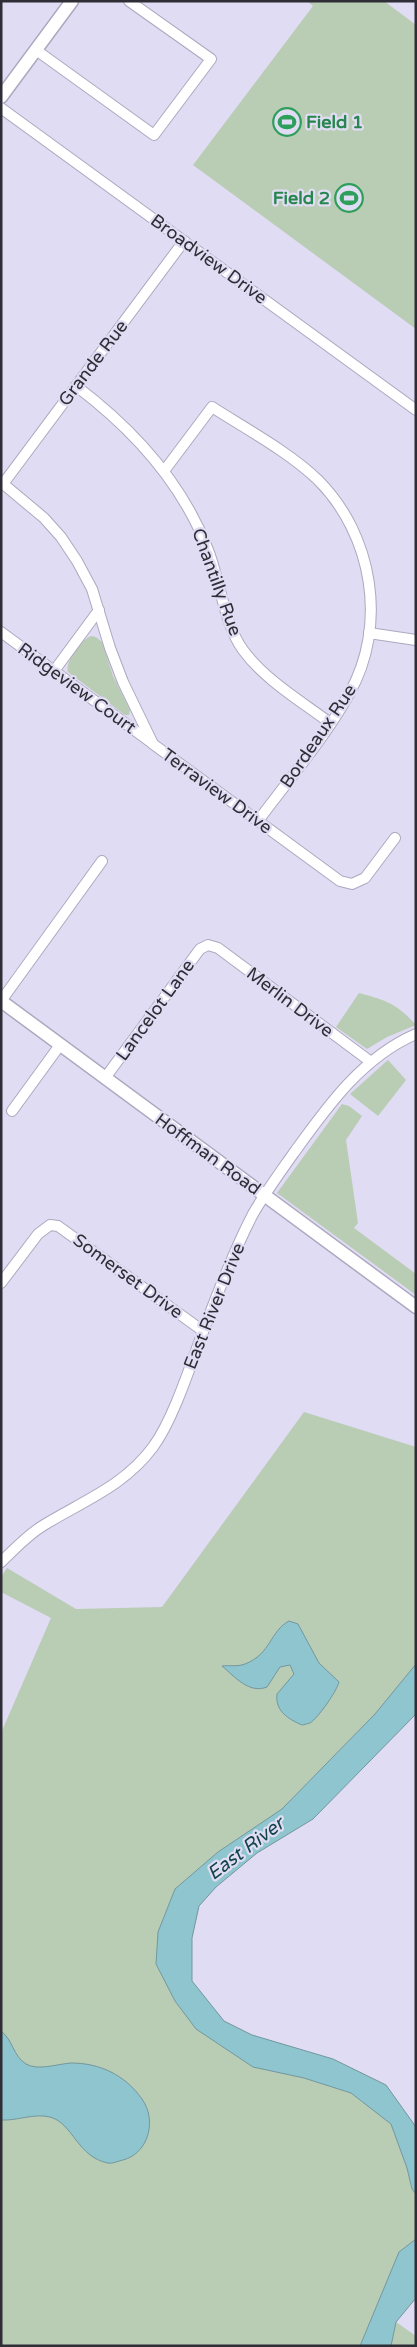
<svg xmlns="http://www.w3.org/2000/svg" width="417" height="2347" font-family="'Varela Round',sans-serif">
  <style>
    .green { fill: #b9ccb4 }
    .water { fill: #8fc5ce; stroke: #7297a0 }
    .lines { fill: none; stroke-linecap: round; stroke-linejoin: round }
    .minor-casing { stroke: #ada8bf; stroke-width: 12 }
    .tertiary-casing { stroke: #ada8bf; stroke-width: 15 }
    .minor { stroke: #fff; stroke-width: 10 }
    .tertiary { stroke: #fff; stroke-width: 12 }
    .labels { text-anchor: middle; stroke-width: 4.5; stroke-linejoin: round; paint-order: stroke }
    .leisure-label { font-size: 18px; font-weight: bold; fill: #27864d; stroke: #e0dcf3; text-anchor: start }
    .street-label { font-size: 18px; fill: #2f2d36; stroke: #e0dcf3 }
    .water-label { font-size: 19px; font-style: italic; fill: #12444b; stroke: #e0dcf3 }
  </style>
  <rect width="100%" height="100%" fill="#e0dcf3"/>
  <g class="green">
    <path d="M307,1H384L416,25V329L193,165L313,6Z"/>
    <path d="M91,636L96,637L102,642L113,676L130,710L129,715H125L68,672C65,661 81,640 91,636Z"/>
    <path d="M359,993C386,1000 397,1004 416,1025L387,1037L367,1049L336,1027Z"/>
    <path d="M388,1060L406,1080L378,1116L350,1094Z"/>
    <path d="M342,1104L349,1106L362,1116L346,1140L358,1223L354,1228L416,1274V1295L277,1193Z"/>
    <path d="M304,1412L416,1447V1664L375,1714L282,1809L218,1852L175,1889L158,1932L156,1964L175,2001L304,2078L351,2093L392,2124L407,2168L412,2189L416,2194V2239L399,2252L360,2346H1V1733L51,1618L1,1592V1577L7,1568L76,1609L162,1607Z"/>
    <path d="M396,2322L416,2336V2346H391Z"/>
  </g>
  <g class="water">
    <path d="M289,1621L298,1624L319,1663L339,1682C337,1691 318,1718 310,1723C310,1723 303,1725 302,1725C288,1719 275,1711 277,1694L294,1674L290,1665L280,1667L267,1687C249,1694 235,1677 222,1666C229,1665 237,1667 245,1664C271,1654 270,1631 289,1621Z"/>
    <path d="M416,1664V1714L313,1819L257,1853L216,1887L199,1906L192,1938V1981L224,2021L252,2035L333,2059L386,2085L416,2127V2194L412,2189L407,2168L391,2124L351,2093L304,2078L253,2067L196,2029L175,2001L156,1964L158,1932L175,1889L218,1852L282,1809L375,1714Z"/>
    <path d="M1,2031C13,2040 13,2056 26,2064C38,2071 57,2064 71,2063C100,2063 125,2075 142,2099C157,2120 149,2153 123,2160C118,2161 112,2164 108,2163C77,2157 73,2123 50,2117C34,2113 17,2121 1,2120Z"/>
    <path d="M416,2239V2298L396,2322L391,2346H360L399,2252Z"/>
  </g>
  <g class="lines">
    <defs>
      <g id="minor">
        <path d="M36,50L154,135L211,59L129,1"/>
        <path d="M1,108L416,410"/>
        <path d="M76,386C133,429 182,482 208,550C220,580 224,624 243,650C265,680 301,701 330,723"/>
        <path d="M164,471L212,407C246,429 289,452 318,480C373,535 388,626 349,694C325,738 288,780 258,821"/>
        <path d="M1,482L44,518L61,537L77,561L92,589L110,648L123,682L153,744L340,881L352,884L365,878L395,838"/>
        <path d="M3,484L184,241"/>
        <path d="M1,632L152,743"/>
        <path d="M369,633L416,640"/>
        <path d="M54,671L99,610"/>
        <path d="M1,1001L102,861"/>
        <path d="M105,1078L200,949L208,945L218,948L371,1062"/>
        <path d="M12,1111L60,1045"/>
        <path d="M1,1283L38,1234L50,1225L58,1226L203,1331"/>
        <path d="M1,1562C15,1549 27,1535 44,1525C85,1500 124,1486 153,1447C175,1417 193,1357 207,1321C221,1285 235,1248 253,1214C265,1193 279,1174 293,1154C327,1107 361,1058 416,1034"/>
      </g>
      <g id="tertiary">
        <path d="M1,97L72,1"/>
        <path d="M1,1001L416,1307"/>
      </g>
    </defs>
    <use href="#minor" class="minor-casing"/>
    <use href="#tertiary" class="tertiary-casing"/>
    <use href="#minor" class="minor"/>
    <use href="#tertiary" class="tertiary"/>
  </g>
  <defs>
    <symbol id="stadium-ring" viewBox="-11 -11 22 22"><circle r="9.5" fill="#e0dcf3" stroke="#2e9e5b" stroke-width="1.5"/><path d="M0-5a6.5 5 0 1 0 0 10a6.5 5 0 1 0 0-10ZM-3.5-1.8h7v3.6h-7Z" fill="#2e9e5b"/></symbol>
  </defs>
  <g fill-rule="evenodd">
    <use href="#stadium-ring" x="271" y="106" width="32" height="32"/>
    <use href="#stadium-ring" x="333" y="182" width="32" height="32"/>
  </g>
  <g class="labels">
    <g class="leisure-label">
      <text x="306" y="128">Field 1</text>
      <text x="330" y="204" text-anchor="end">Field 2</text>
    </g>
    <g class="street-label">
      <text transform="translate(209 259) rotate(36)" y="6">Broadview Drive</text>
      <text transform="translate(93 363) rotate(-53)" y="6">Grande Rue</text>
      <text transform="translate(217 582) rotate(70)" y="6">Chantilly Rue</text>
      <text transform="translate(77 688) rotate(36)" y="6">Ridgeview Court</text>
      <text transform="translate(318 736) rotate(-56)" y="6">Bordeaux Rue</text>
      <text transform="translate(217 791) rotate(36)" y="6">Terraview Drive</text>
      <text transform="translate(290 1002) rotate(37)" y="6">Merlin Drive</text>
      <text transform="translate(155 1010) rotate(-54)" y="6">Lancelot Lane</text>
      <text transform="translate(208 1154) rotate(36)" y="6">Hoffman Road</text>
      <text transform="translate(128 1276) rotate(36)" y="6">Somerset Drive</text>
      <text transform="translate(214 1306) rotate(-68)" y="6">East River Drive</text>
    </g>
    <g class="water-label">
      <text transform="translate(245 1848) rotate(-37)" y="7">East River</text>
    </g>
  </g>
  <rect width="417" height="2347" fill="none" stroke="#2f2d36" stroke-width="5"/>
</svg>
